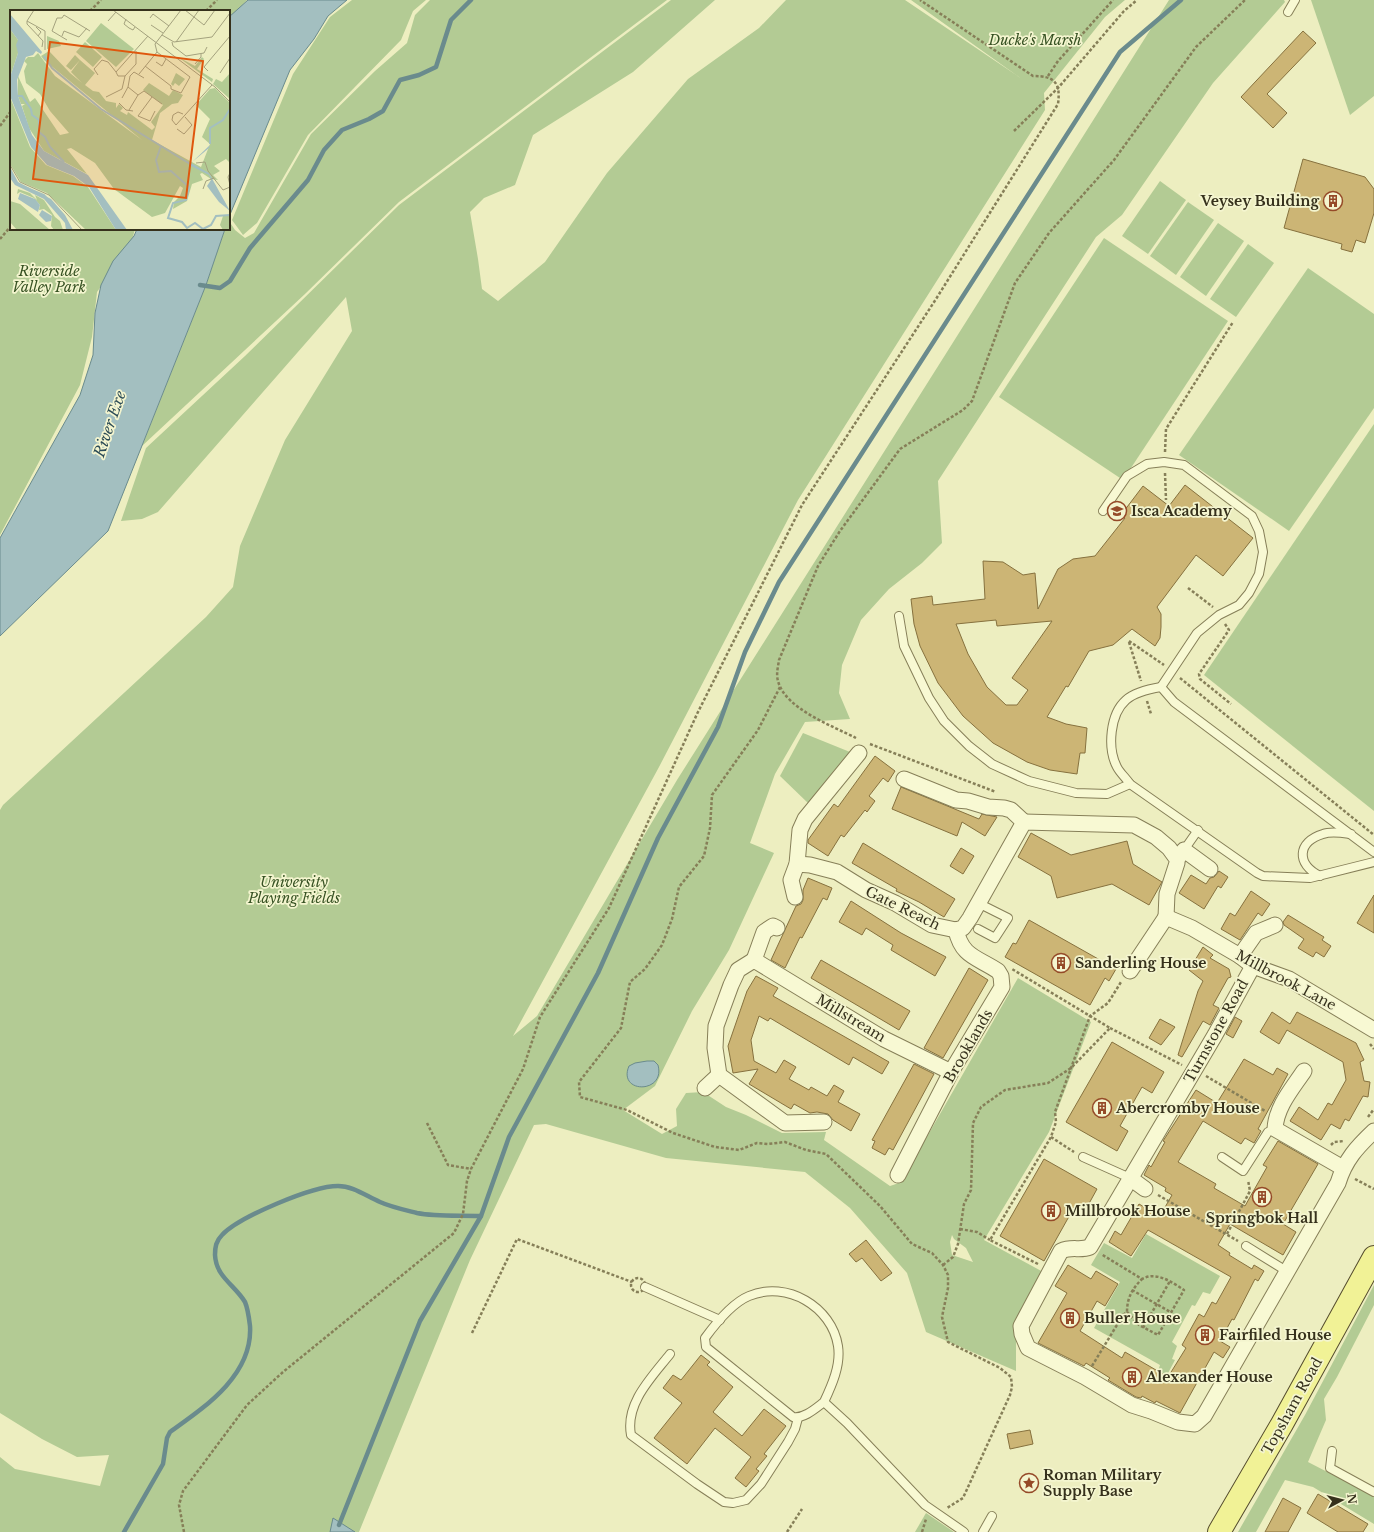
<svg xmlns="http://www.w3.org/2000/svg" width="1374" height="1532" font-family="'Libre Baskerville',serif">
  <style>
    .green { fill: #b3cb94; fill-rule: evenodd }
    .water { fill: #a3bfc0; stroke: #6a8b8d }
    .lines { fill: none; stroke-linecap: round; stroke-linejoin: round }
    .stream { stroke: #6a8b8d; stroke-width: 4.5 }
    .building { fill: #ccb575; stroke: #86713e; fill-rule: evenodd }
    .lane-casing { stroke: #867f58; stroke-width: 10 }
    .street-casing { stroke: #867f58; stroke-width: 17 }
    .primary-casing { stroke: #544b2c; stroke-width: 24 }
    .path { stroke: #867f58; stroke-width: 2.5; stroke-dasharray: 3 2; stroke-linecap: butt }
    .lane { stroke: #f8f9d3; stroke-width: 8 }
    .street { stroke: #f8f9d3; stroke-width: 15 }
    .primary { stroke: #f1f296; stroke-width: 22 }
    .labels { text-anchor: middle; stroke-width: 3.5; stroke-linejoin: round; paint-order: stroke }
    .park-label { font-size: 14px; font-style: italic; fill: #375223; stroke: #f4f5cf }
    .poi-label { font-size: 14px; font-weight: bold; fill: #36311c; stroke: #f4f5cf; text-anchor: start }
    .street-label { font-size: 14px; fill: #36311c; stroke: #f4f5cf }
    .water-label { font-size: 15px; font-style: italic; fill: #2b4b56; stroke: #f4f5cf }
    .inset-river { fill: none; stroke: #a3bfc0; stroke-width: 2 }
    .inset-road { fill: none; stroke: #a4a27e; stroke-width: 1 }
    .view { fill: #df570d; fill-opacity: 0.15; stroke: #df570d; stroke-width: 2 }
    .inset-edge { fill: none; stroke: #36311c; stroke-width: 2 }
  </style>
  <rect width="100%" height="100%" fill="#edeec0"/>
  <g class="green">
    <path d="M0,0H247L229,20V11H11V229H135L131,244L97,292L92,337L80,385L0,535Z"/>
    <path d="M352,0H426L413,11L401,40L308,135L257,223L243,235L232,220L293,74L330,17Z"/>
    <path d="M430,0H667L399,202L305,294L142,446L206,285L225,229H229V221L235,230L245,238L254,233L311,134L375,71L407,43L415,15Z"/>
    <path d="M671,0H715L633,72L533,135L515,185L484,198L470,212L478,259L482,289L498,301L545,262L607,173L688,79L759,28L786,0H905L1022,79L911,0H1125L1105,17L1044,93L1045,110L798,500L659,767L513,1036L537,1016L677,780L1169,0H1284L1285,2L1213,83L1122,215L1096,237L938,481L942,543L922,563L889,589L861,620L842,665L839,693L850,719L805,722L775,774L750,843L774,853L729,950L692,1011L655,1086L623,1110L662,1134L677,1126L676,1109L686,1093L703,1092L726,1107L746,1115L782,1133L826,1132L824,1140L890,1186L899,1183L905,1175L1018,978L1091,1022L1049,1132L984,1240L1045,1273L1016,1329V1371L926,1332L907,1273L850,1208L805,1172L666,1158L546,1124L534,1125L470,1260L359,1532H0V1457L15,1469L100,1486L109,1455L77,1457L42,1439L0,1413V810L3,805L206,617L233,587L240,546L285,440L352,331L346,297L158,512L142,519L121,521L146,448L245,356L399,205ZM952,1235L954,1239L966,1248L973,1262L952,1255L950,1242Z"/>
    <path d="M1311,0H1374V96L1350,115Z"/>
    <path d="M1160,181L1186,200L1148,254L1122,236Z"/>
    <path d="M1188,202L1214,220L1176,275L1150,256Z"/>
    <path d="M1218,223L1244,241L1206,296L1180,277Z"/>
    <path d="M1104,238L1228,321L1123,480L999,397Z"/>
    <path d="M1248,244L1274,263L1236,317L1210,299Z"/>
    <path d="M1308,268L1374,314V408L1289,531L1179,455Z"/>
    <path d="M1374,424V811L1204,675Z"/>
    <path d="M803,733L850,752L809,804L780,776Z"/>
    <path d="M1146,1234L1220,1276L1210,1294L1203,1292L1195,1306L1192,1305L1172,1342L1177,1346L1172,1359L1175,1360L1167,1375L1158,1371L1160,1365L1094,1328L1120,1282L1091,1265L1104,1243L1132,1258Z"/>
    <path d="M1374,1285V1305L1337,1377L1324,1399L1326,1420L1308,1462L1374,1496V1524L1313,1487L1285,1480L1256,1532H1238L1305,1415Z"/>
    <path d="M926,1513L954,1532H915Z"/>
  </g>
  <g class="water">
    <path d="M248,0H347L328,16L314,39L290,70L229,217V17Z"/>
    <path d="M137,229H225L206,285L108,531L0,636V538L80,395L93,355L95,313L101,285L113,261L134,236Z"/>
    <path d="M647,1061H654L658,1065C666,1094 617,1094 629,1066L635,1063Z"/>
    <path d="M333,1518L355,1532H330Z"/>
  </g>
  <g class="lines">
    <g class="stream">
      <path d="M200,285L220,288L230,281L250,248L308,180L324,150L342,130L369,119L383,111L400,80L419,75L436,67L451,20L471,0"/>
      <path d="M339,1525L420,1321L481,1216L509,1137L598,973L658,838L718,727L745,652L779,582L1120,52L1181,0"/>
      <path d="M124,1532L163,1464L167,1438L170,1432C205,1407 253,1375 250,1326C249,1318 248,1309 245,1302C235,1285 216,1277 215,1255C215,1247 216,1241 222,1235C239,1217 312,1186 338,1186C353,1186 366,1196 380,1202C391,1207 405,1210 417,1213C437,1217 460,1215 481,1216"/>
    </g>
  </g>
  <g class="building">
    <path d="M1303,31L1316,43L1267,94L1287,113L1273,128L1241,97Z"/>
    <path d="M1303,159L1365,177L1374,189V213L1365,243L1356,240L1352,252L1341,249L1342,244L1284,228Z"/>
    <path d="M1185,485L1253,538L1223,576L1196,555L1157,607L1161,614V627L1160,638L1155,646L1132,629L1113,645L1089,651L1068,687L1066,686L1047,717L1066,724L1087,728L1085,753H1080L1077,774L1050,770L1027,762L993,743L963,716L938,683L920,646L914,624L911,599L932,596L933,605L985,599L983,561L1003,562L1023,575L1035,573L1038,609L1058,569L1073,559L1095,556L1125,518L1121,515L1143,486L1169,506ZM996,620L997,626L1052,621L1012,678L1028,690L1017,705H1006L987,687L968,654L956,624Z"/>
    <path d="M875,756L895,771L888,782L883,778L869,796L875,801L867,812L865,810L844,837L841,835L828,856L808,843V840L834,804L838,807Z"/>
    <path d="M901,787L979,819L982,814L997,817L985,836L962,822L957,836L892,809Z"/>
    <path d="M1031,833L1071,855L1127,841L1133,864L1162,882L1149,905L1112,884L1057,898L1051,876L1018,857Z"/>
    <path d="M863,843L955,899L944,917L919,902L896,891L897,889L852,863Z"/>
    <path d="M961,848L974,856L963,874L950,866Z"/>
    <path d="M1219,871L1228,877L1221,888L1218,886L1204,909L1179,893L1191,875L1206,884L1210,878L1214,877Z"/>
    <path d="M808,878L832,888L827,900L823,898L802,938L800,937L785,968L771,960L796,906L801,904L803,900V890Z"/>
    <path d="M1251,891L1270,904L1262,916L1258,913L1240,940L1221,929L1230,913L1235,916Z"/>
    <path d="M1374,895V933L1357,923Z"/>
    <path d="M851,901L901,933L946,957L935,976L891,950L893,945L866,928L862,935L839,922Z"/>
    <path d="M1288,915L1324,937L1322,940L1331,946L1324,957L1316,952L1313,957L1298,948L1304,939L1284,925L1283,922Z"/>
    <path d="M1029,920L1116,969L1109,981L1105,978L1090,1005L1005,957L1013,943L1016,944Z"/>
    <path d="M1203,947L1213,955L1210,958L1229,969L1231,977L1228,978L1213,1005L1219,1008L1210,1025L1203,1021L1182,1057L1178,1055L1198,991L1203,981L1189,970Z"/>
    <path d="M821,960L910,1011L899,1030L811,978Z"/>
    <path d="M969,968L988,980L943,1058L924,1048Z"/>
    <path d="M756,976L778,988L773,996L889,1062L882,1074L853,1057L849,1065L770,1018L768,1021L759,1016L751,1040L754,1061L776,1073L784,1060L796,1067L789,1079L809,1090L811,1087L827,1096L834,1085L844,1091L838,1102L860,1114L851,1131L833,1120L828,1114L817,1112L810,1113L794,1104L791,1109L749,1084L758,1069L733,1073L728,1046L747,991Z"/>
    <path d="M1272,1012L1290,1024L1297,1012L1356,1043L1364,1060L1360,1062L1364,1081L1370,1082L1368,1097L1363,1096L1349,1121L1345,1119L1340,1129L1331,1124L1321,1140L1290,1121L1299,1107L1318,1120L1328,1103L1332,1105L1346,1080L1343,1062L1287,1030L1279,1044L1260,1032Z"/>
    <path d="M1235,1017L1242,1021L1233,1038L1226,1034Z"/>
    <path d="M1160,1019L1175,1027L1161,1045L1149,1038Z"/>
    <path d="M1112,1042L1164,1072L1152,1093L1142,1087L1120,1126L1128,1131L1117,1151L1066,1122Z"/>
    <path d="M1244,1059L1273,1075L1277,1068L1288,1074L1258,1129L1261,1131L1254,1143L1245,1138L1241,1144L1203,1121L1178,1162L1216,1184L1214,1188L1245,1206L1267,1167L1263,1165L1278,1141L1318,1164L1283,1224L1296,1232L1283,1255L1230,1224L1218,1245L1230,1253L1229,1255L1252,1269L1254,1265L1264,1271L1258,1281L1255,1279L1234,1320L1232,1319L1220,1341L1230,1347L1223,1358L1214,1352L1180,1413L1156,1401L1155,1403L1142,1396L1141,1398L1136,1397L1108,1380L1110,1378L1086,1363L1084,1366L1038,1343L1067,1293L1055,1286L1068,1265L1091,1279L1096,1271L1118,1284L1105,1306L1097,1301L1080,1331L1122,1358L1125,1352L1168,1377L1186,1348L1182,1345L1199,1314L1204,1317L1212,1302L1216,1304L1231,1277L1148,1230L1131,1256L1109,1242L1115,1231L1121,1235L1139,1204L1160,1216L1172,1195L1165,1191L1166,1188L1144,1175L1149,1165L1151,1167L1165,1142L1163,1141L1196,1090L1217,1103Z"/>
    <path d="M914,1064L934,1074L893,1150L889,1148L885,1155L872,1148L875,1141L872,1140Z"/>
    <path d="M1044,1159L1097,1189L1086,1209L1076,1204L1044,1261L1000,1236Z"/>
    <path d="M866,1240L892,1273L881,1281L862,1258L856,1262L849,1254Z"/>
    <path d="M701,1355L710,1362L707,1365L733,1387L713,1412L742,1436L764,1409L786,1426L764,1454L767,1456L756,1469L759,1471L746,1487L735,1478L751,1457L715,1428L687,1464L654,1438L682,1403L663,1388L673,1375L681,1380Z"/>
    <path d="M1030,1430L1033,1444L1010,1449L1007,1434Z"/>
    <path d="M1318,1494L1368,1524L1363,1532H1338L1307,1513Z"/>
    <path d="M1283,1498L1301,1508L1288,1532H1265Z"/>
  </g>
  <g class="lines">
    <defs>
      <g id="lane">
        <path d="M1288,12L1295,0"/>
        <path d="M1103,511L1127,476L1147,464L1164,462L1184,465L1252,516L1259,531L1263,552L1259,574L1249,593L1239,605L1219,615L1197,633L1161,687"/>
        <path d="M899,616L904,646L929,698L944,721L969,746L992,764L1029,781L1076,793L1107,794L1130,784"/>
        <path d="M1184,850L1198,830"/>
        <path d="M1374,852L1174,702L1161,687C1149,689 1135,692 1126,700C1110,714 1107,748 1117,767C1120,773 1126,778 1130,784L1257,873L1263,876L1310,878L1374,862"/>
        <path d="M1320,876C1296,864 1297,842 1323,834C1331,831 1343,833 1351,834"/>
        <path d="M978,929L995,938L1008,918L978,903"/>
        <path d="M1083,1157L1130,1178"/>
        <path d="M1222,1157L1243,1171L1268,1132L1275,1129"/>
        <path d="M1246,1246L1288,1272"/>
        <path d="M645,1287L720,1320"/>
        <path d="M670,1354C652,1377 625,1403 631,1435L697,1484L724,1502L733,1503L746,1500L761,1484L788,1442L795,1429L798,1418"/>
        <path d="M824,1402C832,1385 841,1365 838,1346C832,1307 787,1280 749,1296C732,1303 716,1323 705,1338L706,1347L793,1417C804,1419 816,1408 824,1402L847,1423L925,1505L964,1532"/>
        <path d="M1332,1451L1330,1468L1374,1492"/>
        <path d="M983,1532L992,1516"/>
      </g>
      <g id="street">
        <path d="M904,779L956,800L968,801L988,807L1004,808L1011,810L1024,822"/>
        <path d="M1177,859L1184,850L1210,869"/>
        <path d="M797,864L810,865L837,872L866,890L895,903L932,925L956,930L963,928L970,918L1024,822L1134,825L1156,837L1169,848L1177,859V863L1167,894L1166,917"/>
        <path d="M795,897L791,880L797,864L800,830L805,819L859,753"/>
        <path d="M1166,917L1192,928L1240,956L1253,966L1289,979L1374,1030"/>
        <path d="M1240,956L1256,933L1275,925"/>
        <path d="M754,960L764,932L773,926L777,928"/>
        <path d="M1253,966L1215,1035L1090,1247C1080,1251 1072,1246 1061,1251L1021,1326L1022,1334L1028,1348L1085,1377L1132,1405L1151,1411L1178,1422L1195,1424L1204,1416L1338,1183C1345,1160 1357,1147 1374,1131"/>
        <path d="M1130,971L1166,917"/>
        <path d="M1304,1071C1292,1089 1276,1107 1275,1129L1343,1168"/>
        <path d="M705,1088L719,1075"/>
        <path d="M824,1122L785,1123L719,1075L715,1048L716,1026L731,985L738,970L754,960L884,1039L951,1072"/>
        <path d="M898,1175L951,1072L1002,987L1001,976L998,971C977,957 962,957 956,930"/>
        <path d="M1130,1178L1145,1189"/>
      </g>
      <path id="primary" d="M1219,1532L1282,1424L1374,1257"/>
    </defs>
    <use href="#lane" class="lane-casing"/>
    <use href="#street" class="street-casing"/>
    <use href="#primary" class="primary-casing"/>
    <g class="path">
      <path d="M90,11L101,0"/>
      <path d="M206,11L217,0"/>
      <path d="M1048,76L1058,61L1113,0"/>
      <path d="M0,126L11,111"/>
      <path d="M1014,131L1058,88L1124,11L1137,0"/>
      <path d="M0,239L11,226"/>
      <path d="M1165,452L1166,429L1233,322"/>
      <path d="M1165,473L1166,500"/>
      <path d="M1188,588L1213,607"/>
      <path d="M1225,624L1229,630L1199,674L1200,679L1231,704"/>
      <path d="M1129,641L1164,665"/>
      <path d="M1129,642L1141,681"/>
      <path d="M1180,678L1374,835"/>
      <path d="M780,687L758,730L712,795L710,828L704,856L679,887L672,919L662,945L645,969L630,982L621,1028L579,1082L580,1097L627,1110L673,1133L715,1147L739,1150L757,1143L768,1144L785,1142L806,1150L826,1154L880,1206L912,1244L932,1253L943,1265L948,1275V1288L942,1317L948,1342L1000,1368L1011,1377L1012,1387L1010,1395L963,1498L947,1508"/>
      <path d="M1147,701L1151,714"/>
      <path d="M856,738C833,726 785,709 778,681C776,674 778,667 779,660L818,566L840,531L900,449L963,410L972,401L1015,283L1049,233L1114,160L1196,47L1245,0"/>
      <path d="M870,744L996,792"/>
      <path d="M1110,1028L1182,1065"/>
      <path d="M1370,1044L1374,1049"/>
      <path d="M1206,1076L1265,1111"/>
      <path d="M1368,1117L1374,1109"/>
      <path d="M427,1123L448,1165L471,1169"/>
      <path d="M1051,1137L1074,1152"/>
      <path d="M1331,1145L1334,1142L1344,1141"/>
      <path d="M1355,1179L1374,1189"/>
      <path d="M1158,1195L1238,1241"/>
      <path d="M960,1229L977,1232L990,1240"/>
      <path d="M1227,1234L1250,1191L1248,1180"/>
      <path d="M1038,1264L990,1240L1051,1137L1056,1122L1055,1112L1090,1016L1108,1003L1121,982"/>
      <path d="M943,1265L953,1257L958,1244L964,1204L971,1190L973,1123L981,1107L1005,1090L1048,1083L1071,1068L1110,1028L1012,969"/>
      <circle cx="638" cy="1285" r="7"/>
      <path d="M1132,1290L1172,1313"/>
      <path d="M1127,1312L1139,1325L1158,1335L1184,1290C1172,1282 1156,1271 1142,1279"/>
      <path d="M1143,1328L1170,1281"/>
      <path d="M472,1333L517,1239L632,1282"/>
      <path d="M1092,1366L1123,1315L1127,1312C1127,1298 1132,1289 1142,1279L1101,1254"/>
      <path d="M184,1532L179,1505L183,1491L247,1405L283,1372L454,1233L463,1214L467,1181L471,1169L523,1069L540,1017L609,908L697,714L802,505L936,299L1058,104C1061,82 1054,76 1033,76L920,0"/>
      <path d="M787,1532L802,1509"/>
      <path d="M922,1532L926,1519"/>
    </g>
    <use href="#lane" class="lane"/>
    <use href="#street" class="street"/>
    <use href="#primary" class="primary"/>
  </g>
  <defs>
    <symbol id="building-ring" viewBox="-11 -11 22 22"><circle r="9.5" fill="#f4f5cf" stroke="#954a28" stroke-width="1.5"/><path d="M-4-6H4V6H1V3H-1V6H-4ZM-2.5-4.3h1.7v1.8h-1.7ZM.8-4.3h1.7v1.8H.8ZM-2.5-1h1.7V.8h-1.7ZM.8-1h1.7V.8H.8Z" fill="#954a28"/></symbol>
    <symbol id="school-ring" viewBox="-11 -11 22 22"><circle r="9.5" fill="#f4f5cf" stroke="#954a28" stroke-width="1.5"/><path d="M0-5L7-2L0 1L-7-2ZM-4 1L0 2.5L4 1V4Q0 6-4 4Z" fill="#954a28"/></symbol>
    <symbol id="sight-ring" viewBox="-11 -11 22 22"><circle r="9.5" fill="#f4f5cf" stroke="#954a28" stroke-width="1.5"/><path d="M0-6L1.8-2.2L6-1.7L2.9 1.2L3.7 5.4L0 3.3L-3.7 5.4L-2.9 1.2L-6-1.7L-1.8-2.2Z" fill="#954a28"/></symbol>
  </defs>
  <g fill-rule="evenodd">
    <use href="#building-ring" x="1322" y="190" width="22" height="22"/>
    <use href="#school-ring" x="1106" y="500" width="22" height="22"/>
    <use href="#building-ring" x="1050" y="952" width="22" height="22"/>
    <use href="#building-ring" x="1091" y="1097" width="22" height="22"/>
    <use href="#building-ring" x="1251" y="1186" width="22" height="22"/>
    <use href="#building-ring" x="1040" y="1200" width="22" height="22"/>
    <use href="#building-ring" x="1059" y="1307" width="22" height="22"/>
    <use href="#building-ring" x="1194" y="1324" width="22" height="22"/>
    <use href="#building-ring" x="1121" y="1366" width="22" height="22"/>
    <use href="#sight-ring" x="1018" y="1472" width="22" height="22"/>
  </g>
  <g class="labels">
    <g class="park-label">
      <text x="1035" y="45">Ducke's Marsh</text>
      <text x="49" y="276">Riverside<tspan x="49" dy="16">Valley Park</tspan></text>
      <text x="294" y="887">University<tspan x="294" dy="16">Playing Fields</tspan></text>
    </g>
    <g class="poi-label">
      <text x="1319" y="206" text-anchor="end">Veysey Building</text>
      <text x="1131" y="516">Isca Academy</text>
      <text x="1075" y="968">Sanderling House</text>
      <text x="1116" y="1113">Abercromby House</text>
      <text x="1065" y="1216">Millbrook House</text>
      <text x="1262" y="1223" text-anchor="middle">Springbok Hall</text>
      <text x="1084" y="1323">Buller House</text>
      <text x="1219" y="1340">Fairfiled House</text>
      <text x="1146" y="1382">Alexander House</text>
      <text x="1043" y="1480">Roman Military<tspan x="1043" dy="16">Supply Base</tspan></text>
    </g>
    <g class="street-label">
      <text transform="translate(903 908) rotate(26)" y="5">Gate Reach</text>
      <text transform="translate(1286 980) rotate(28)" y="5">Millbrook Lane</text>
      <text transform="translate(851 1018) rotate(31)" y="5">Millstream</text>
      <text transform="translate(1216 1031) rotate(-61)" y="5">Turnstone Road</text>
      <text transform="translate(968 1046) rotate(-60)" y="5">Brooklands</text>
      <text transform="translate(1292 1406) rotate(-61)" y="5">Topsham Road</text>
    </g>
    <g class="water-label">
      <text transform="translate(110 424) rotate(-71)" y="5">River Exe</text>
    </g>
  </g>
  <g transform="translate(10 10)">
    <rect width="220" height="220" fill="#edeec0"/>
    <path d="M91,13L124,39L106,57L76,31ZM0,19L8,30V43L0,67ZM37,26L49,31L51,36L37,39ZM75,32L92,47L83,57L66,42ZM39,41L60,63L72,73L61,62L70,50L85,63L75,75L83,81L89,82L96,91L106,93V98L109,94L113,98L110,101L117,105L118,102L142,120L145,117L141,112L153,95L133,80L139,73L159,86L163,80L173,85L168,93L162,94L150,103L142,130L191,157L200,134L192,127L200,109L186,95L200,79L205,78L220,93V153L216,149L204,156L210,161L203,165L208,170L201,169L192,163L190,164L193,170L182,174L177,191L163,199L164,192L170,186L173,178L170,176L155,203L142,207L104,179L85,153L61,138L57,139L77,164L34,141L19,118L12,96L15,94H11L8,86V66L20,92L25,88L50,125L59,123L40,101L30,84L16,73L14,61L17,54L14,51L18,47H24L28,43L45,66L132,130L34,50L31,46ZM65,45L70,50L61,60L56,56ZM168,47L185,56L192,47L194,49L187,59L203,69L202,72ZM166,63L175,69L169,76L165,73L163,76L161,74ZM220,63V89L203,74L206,69L212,72ZM0,87L20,137L36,155L63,166L78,177L106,220H76L37,183L11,172L0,154ZM8,179L20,183L27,190L25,185L34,190L45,207L50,211L53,220H44L41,216L42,205L34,199L29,200L30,195L24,188L10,182L7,184ZM0,191L10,194L40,220H7L0,212ZM213,206H220V220H213L210,215Z" fill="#b3cb94"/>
    <path d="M0,4L32,42L31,44L26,41L23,45L16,47L7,70L8,86L22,125L34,141L78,165L117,220H106L79,177L64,166L37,155L21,137L0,86V67L8,43L6,35L8,30L0,19ZM200,135L199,138L181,153L199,163L220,201L209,192L197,176L201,170L199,165L179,155ZM0,157L8,172L41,189L55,205L63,220H56L55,213L34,189L5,175L0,168ZM10,183L25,189L30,195L28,202L8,189ZM32,200L42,206L41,211L36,212L29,205Z" fill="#a3bfc0"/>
    <path class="inset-river" d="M34,46L42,58L91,99L180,154M7,86H12L21,99L22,105L29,110V122L35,127L40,137L54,152M200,134V118L213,110L220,99M151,136L146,150L149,162L161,161L179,177L176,190L163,193L158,208L172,212L177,218L185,213L193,219L201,215L206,206L220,205M0,162L7,174L34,185L55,209L59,220"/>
    <path class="inset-road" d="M103,0L205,77L220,92M175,0L194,15L205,0M54,5L52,8H47L42,21L57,30M54,5L80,21M140,8L143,4L159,16M116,9L114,14L119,18L123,20L125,17M17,11L35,21V40M17,11V14L33,31L32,37M17,11L24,0M98,11L106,2M141,15L153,23M26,17L31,22L28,26M152,25L164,32L202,27L220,3M52,26L54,21L69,27L77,18M162,32L163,36L176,46L194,43L197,37M166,32L189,0M126,41V54L115,66H108L106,62L138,26M146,52L152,56L156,49M185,54L191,47V44M135,56L161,76V79L171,83L180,67L147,42M198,61L194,57L220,26M210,63L220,48M129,64L147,42L145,34L171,0M88,65L84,59L92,50L98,52L106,62M128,85L134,81L152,94M96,87L112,79L115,66M142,87L128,106L140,111L145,101M112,88L118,77M109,93L116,100L123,101M119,100L128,85L118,77L120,66L124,62L134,68M173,104L168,102L163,105L162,110L166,115L202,75M167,119L174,124L182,115L175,107M186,153L195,152L198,161L213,180L220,177M0,155L10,172L39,185L72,220M220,163L218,167L220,175M193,179L196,171L204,168"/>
    <path class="view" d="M40,32L193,51L176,188L23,169Z"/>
    <rect width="220" height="220" class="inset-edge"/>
  </g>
  <g transform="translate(1342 1500) rotate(83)" stroke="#f4f5cf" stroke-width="3" paint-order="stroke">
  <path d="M0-3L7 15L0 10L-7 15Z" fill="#36311c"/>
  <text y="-6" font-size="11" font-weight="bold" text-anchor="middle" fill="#36311c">N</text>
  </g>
</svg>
